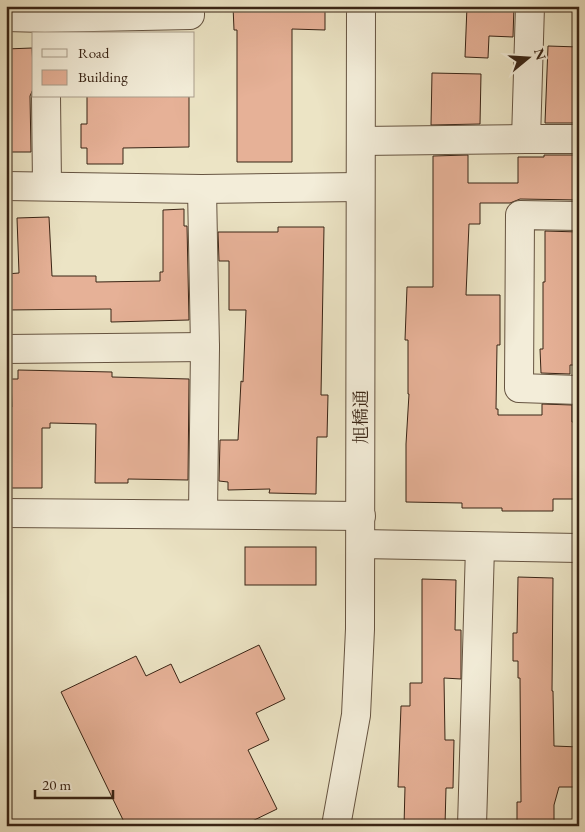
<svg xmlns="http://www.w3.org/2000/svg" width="585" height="832" font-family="'EB Garamond','Noto Serif JP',serif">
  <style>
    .building { fill: #e6b197; stroke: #392415 }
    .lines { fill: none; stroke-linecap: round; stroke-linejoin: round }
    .minor-casing { stroke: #665441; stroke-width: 30 }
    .minor { stroke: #f3edd9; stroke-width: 28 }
    .labels { text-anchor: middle; stroke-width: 4; stroke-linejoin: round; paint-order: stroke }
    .street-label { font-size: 18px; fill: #392415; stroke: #f3edd9 }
  </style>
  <rect width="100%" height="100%" fill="#ece4c5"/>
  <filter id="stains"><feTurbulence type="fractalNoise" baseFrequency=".004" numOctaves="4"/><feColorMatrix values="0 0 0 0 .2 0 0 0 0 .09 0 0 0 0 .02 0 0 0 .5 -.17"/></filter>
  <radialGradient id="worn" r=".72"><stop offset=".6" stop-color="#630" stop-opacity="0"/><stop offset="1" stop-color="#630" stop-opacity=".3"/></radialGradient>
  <g class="building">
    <path d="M233,6H325V30L292,29V162H237V30H234Z"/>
    <path d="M467,6H514L513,37L489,36L488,58L465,57Z"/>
    <path d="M548,46L579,47V123H545Z"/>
    <path d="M32,48L34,87L30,96L31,152H6V49Z"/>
    <path d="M432,73L481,74L480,124L431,125Z"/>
    <path d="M87,96H189V147L123,148V164H87V148H81V124H87Z"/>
    <path d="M468,155V183H518V157H544V155H579V200L520,199L510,203H480V224H469L466,295H500V345H497L496,409H498V415H542V404L572,405V422H579V499H553V511H502V508H462V503L406,502V444L409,394H408V340H405L407,287H433V156Z"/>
    <path d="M184,209V226H187L189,320L111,322V309L6,310V274L19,273L17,218L49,217L52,276H96V282L160,281V272H163V210Z"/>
    <path d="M278,227H324L321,395H328L327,437H317L316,494L269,493L270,489L228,490V482L219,481L220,440H238L241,381L243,382L246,310H229V261H219L218,232H278Z"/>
    <path d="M545,231L579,232V365H570V374L541,373L540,349H543V282H545Z"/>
    <path d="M18,370L112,372V377L189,379L188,480L128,479V483H95L96,424L50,423V428H42V488H6V407H12L11,379H18Z"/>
    <rect x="245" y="547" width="71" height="38"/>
    <path d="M518,577L553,578L552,691H553L554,746L579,747V787H559L554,805V826H517V802H521L520,678H518V661H513V633H517Z"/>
    <path d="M422,579L456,580L455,630H461V679L444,678L445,740H454L453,788H446L445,826H404L405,787H398L401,706H410V683H422Z"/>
    <path d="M259,645L285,699L256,713L269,740L248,750L277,809L242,826H126L61,692L136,656L146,676L171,664L180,683Z"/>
  </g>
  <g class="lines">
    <defs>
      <g id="minor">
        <path d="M530,6L526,139H579"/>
        <path d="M6,17L45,18L190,15V6"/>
        <path d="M46,96L47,186"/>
        <path d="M361,141L526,139"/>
        <path d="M6,186L202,189L360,187"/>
        <path d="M202,189L205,347L203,514"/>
        <path d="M579,216L520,215L519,388L579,390"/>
        <path d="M6,349L205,347"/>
        <path d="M6,513L361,516"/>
        <path d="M361,544L579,548"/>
        <path d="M336,826L356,715L360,629L361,6"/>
        <path d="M472,826L480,547"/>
      </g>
    </defs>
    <use href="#minor" class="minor-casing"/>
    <use href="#minor" class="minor"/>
  </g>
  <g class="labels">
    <g class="street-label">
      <text transform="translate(361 417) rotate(-90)" y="6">旭橋通</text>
    </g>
  </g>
  <rect width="585" height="832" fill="none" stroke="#ece4c5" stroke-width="25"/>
  <rect x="8" y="8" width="570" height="817" fill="none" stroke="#392415" stroke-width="2.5"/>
  <rect x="12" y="12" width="560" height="807" fill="none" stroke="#392415"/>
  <rect x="32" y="32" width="162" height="65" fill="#f3edd9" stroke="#a99d8b"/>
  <rect x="42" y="49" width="25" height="8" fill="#f3edd9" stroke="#a99d8b"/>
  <text x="78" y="58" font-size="15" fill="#392415">Road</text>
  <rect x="42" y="70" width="25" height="15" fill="#e6b197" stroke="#a99d8b"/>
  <text x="78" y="82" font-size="15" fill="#392415">Building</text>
  <g transform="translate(528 58) rotate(72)" stroke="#f3edd9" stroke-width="4" paint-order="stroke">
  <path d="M0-4L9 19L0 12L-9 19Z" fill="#392415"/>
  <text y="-8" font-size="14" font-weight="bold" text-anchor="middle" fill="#392415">N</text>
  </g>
  <path d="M35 790v8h78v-8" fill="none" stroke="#392415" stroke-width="2.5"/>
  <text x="42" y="790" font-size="15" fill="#392415" stroke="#f3edd9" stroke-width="4" paint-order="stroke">20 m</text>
  <rect width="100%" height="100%" filter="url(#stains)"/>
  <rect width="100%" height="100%" fill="url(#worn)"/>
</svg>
